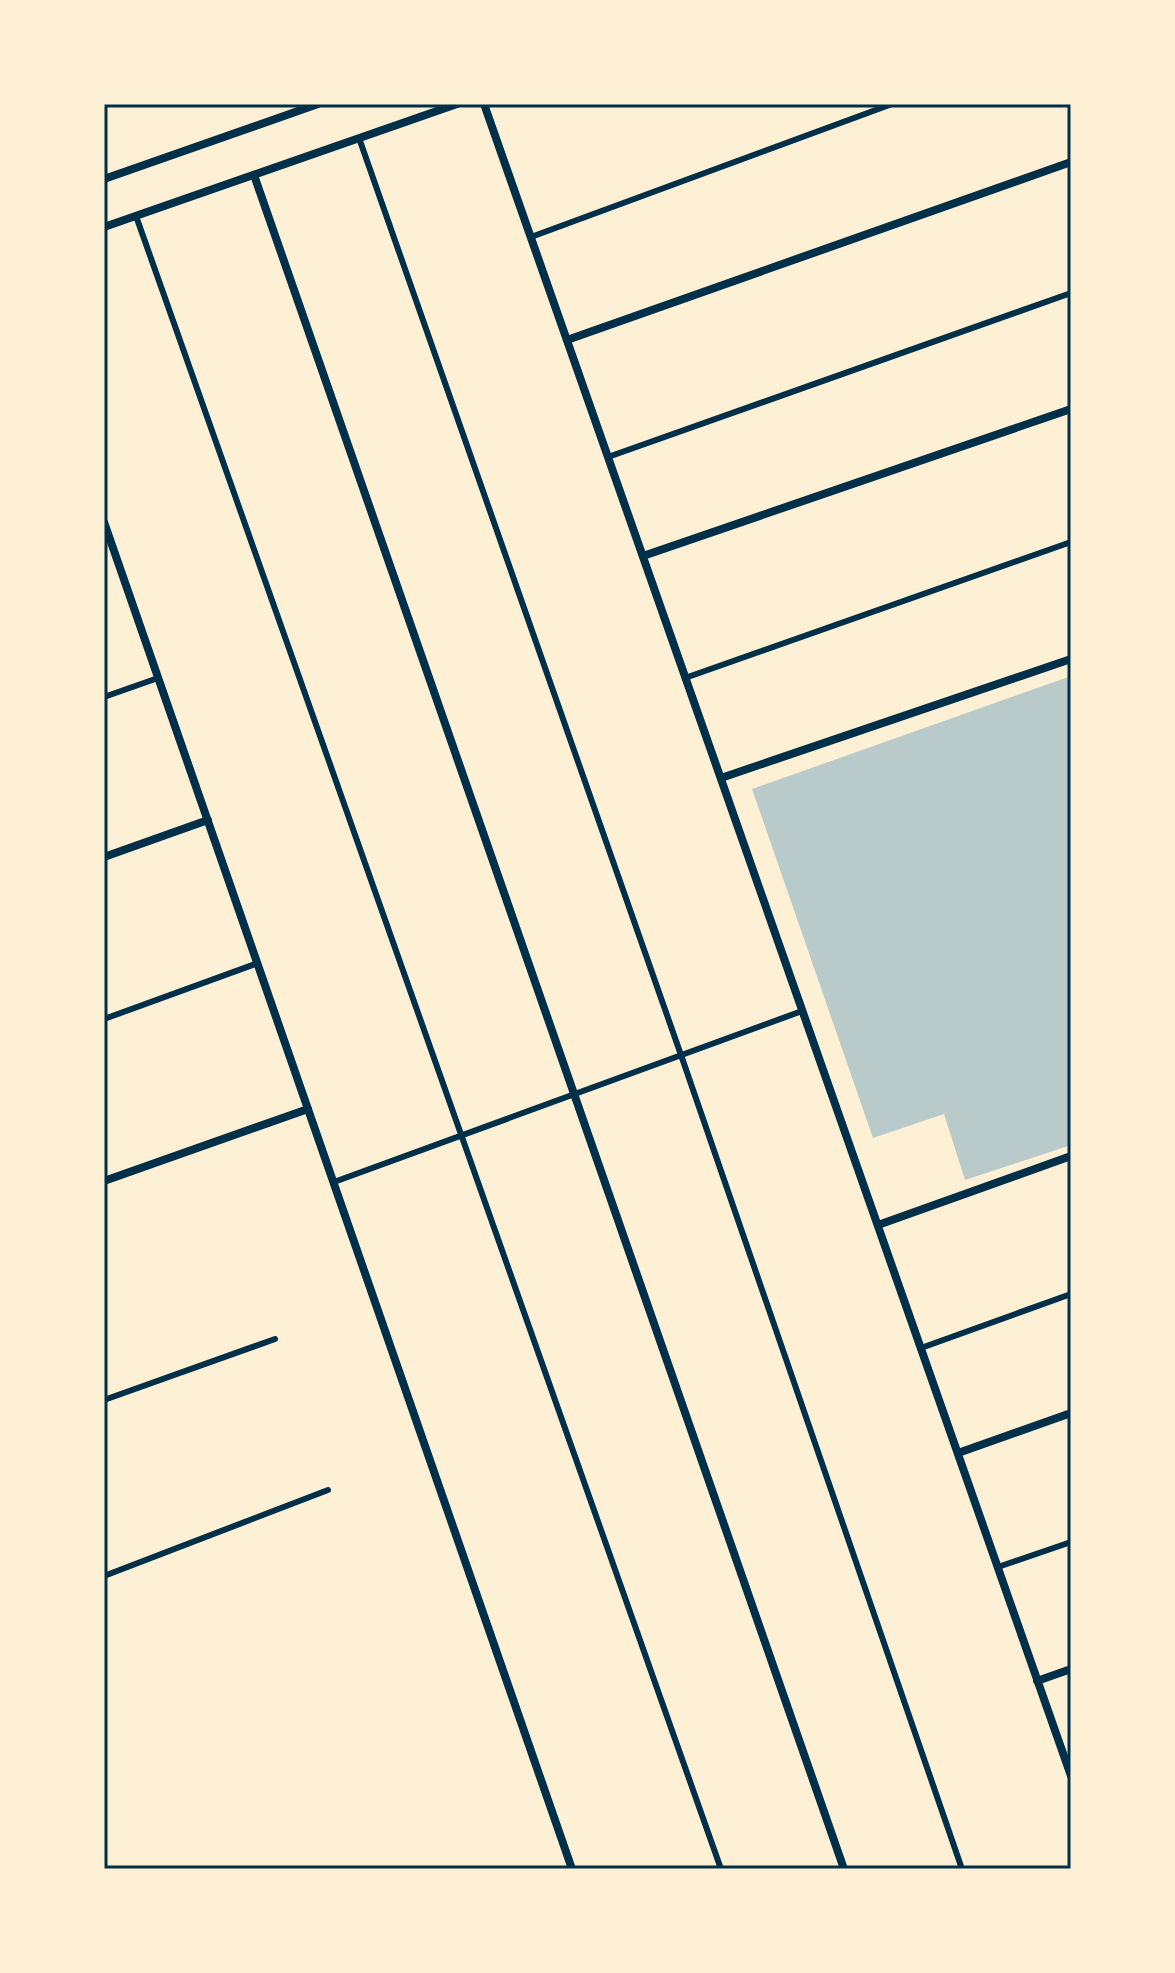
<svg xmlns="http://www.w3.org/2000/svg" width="1175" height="1973" font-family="'Titillium Web',sans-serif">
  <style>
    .green { fill: #b9caca }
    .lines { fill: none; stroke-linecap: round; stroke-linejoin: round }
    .service { stroke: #003049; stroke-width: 6 }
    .minor { stroke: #003049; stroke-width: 8 }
    .neatline { fill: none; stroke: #003049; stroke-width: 3 }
  </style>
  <rect width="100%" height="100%" fill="#fdf0d5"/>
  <path class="green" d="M1071,676V1145L965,1180L944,1114L873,1138L752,789Z"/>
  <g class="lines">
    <g class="service">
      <path d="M359,138L681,1055L962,1869"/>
      <path d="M136,216L721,1869"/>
      <path d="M531,237L892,104"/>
      <path d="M608,457L1071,293"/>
      <path d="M685,678L1071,542"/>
      <path d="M104,697L158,678"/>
      <path d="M104,1019L258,963"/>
      <path d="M334,1182L802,1011"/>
      <path d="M921,1348L1071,1294"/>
      <path d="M104,1400L275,1339"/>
      <path d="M998,1567L1071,1542"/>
      <path d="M104,1576L328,1490"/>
    </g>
    <g class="minor">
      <path d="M484,104L1071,1776"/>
      <path d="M254,175L844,1869"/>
      <path d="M104,179L318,104"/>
      <path d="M104,227L457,104"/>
      <path d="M567,340L1071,162"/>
      <path d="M104,522L572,1869"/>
      <path d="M643,556L1071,409"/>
      <path d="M721,778L1071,659"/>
      <path d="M104,857L208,820"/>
      <path d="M104,1181L308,1109"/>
      <path d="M878,1225L1071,1156"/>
      <path d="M958,1453L1071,1413"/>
      <path d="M1037,1681L1071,1669"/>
    </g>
  </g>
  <rect width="1175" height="1973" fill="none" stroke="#fdf0d5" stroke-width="212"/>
  <rect x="106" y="106" width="963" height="1761" class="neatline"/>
</svg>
